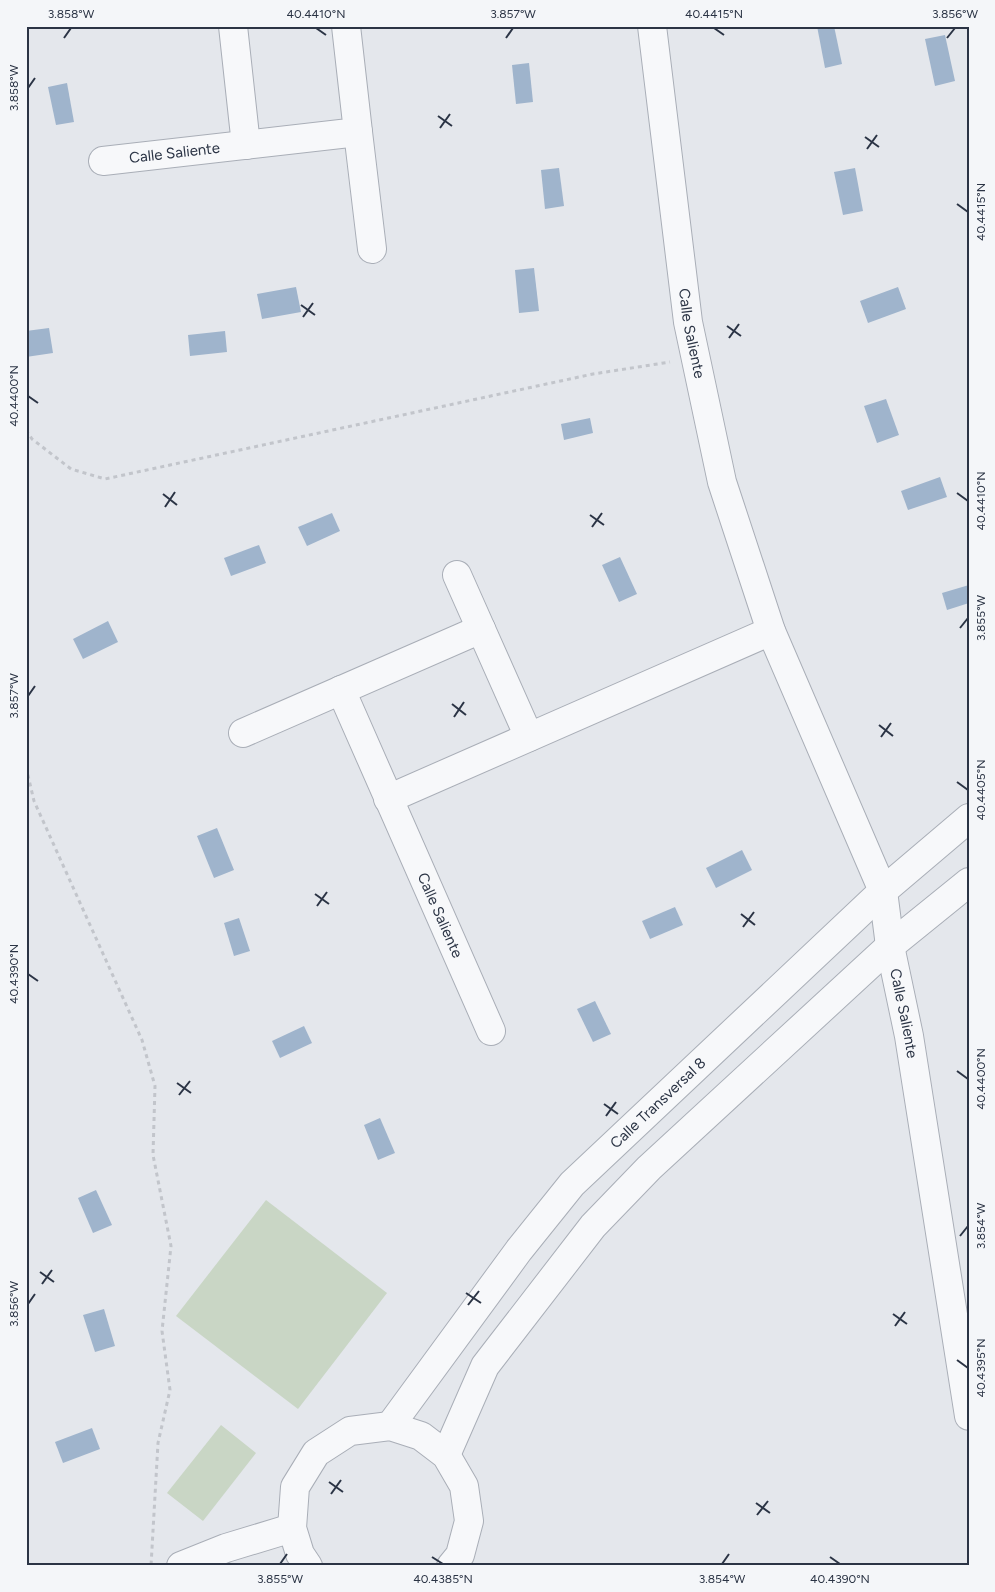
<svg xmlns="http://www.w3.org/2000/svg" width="995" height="1592" font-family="Figtree,sans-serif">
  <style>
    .garden { fill: #c9d6c5 }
    .water { fill: #9fb4cc }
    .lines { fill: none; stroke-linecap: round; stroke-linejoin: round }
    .minor-casing { stroke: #a9aeb7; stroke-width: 30 }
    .path { stroke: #c2c5cb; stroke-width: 3; stroke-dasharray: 4 4; stroke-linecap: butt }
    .minor { stroke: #f7f8fa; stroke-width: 28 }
    .ticks { fill: none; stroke: #2b3445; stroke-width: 2 }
    .labels { text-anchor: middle; stroke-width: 4; stroke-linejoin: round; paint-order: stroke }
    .street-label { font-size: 15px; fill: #2b3445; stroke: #f4f6f9 }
    .neatline { fill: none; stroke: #2b3445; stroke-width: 2 }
    .ticks-label { font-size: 12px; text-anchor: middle; fill: #2b3445 }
  </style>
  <rect width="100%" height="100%" fill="#e4e7ec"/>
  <g class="garden">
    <path d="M266,1200L387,1293L298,1409L176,1316Z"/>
    <path d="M221,1425L256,1453L203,1521L167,1493Z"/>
  </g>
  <g class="water">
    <path d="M817,26H834L842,64L825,68Z"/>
    <path d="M945,35L955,81L935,86L925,39Z"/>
    <path d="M529,63L533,102L516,104L512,65Z"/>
    <path d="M67,83L74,122L56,125L48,87Z"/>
    <path d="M559,168L564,206L545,209L541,170Z"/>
    <path d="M855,168L863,211L843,215L834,172Z"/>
    <path d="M534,268L539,311L519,313L515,270Z"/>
    <path d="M296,287L301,312L262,319L257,294Z"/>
    <path d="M898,287L906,309L868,323L860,301Z"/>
    <path d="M49,328L53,353L26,357V331Z"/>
    <path d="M225,331L227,352L190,356L188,335Z"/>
    <path d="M886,399L899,435L877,443L864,406Z"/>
    <path d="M590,418L593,433L564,440L561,424Z"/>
    <path d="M940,477L947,497L908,510L901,491Z"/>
    <path d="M332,513L340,531L307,546L298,527Z"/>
    <path d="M259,545L266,563L231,576L224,558Z"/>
    <path d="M620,557L637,594L619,602L602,565Z"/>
    <path d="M969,585V603L947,610L942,593Z"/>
    <path d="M108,621L118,642L83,659L73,639Z"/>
    <path d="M217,828L234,870L214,878L197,836Z"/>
    <path d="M742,850L752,870L716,888L706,868Z"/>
    <path d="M675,907L683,925L650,939L642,921Z"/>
    <path d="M239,918L250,951L234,956L224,923Z"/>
    <path d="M595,1001L611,1034L593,1042L577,1009Z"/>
    <path d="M304,1026L312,1043L280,1058L272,1041Z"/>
    <path d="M380,1118L395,1153L378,1160L364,1125Z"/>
    <path d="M96,1190L112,1225L93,1233L78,1198Z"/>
    <path d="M104,1309L115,1346L95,1352L83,1315Z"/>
    <path d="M92,1428L100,1449L63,1463L55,1442Z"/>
  </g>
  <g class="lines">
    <defs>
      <g id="minor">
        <path d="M233,26L246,145"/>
        <path id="s1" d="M652,26L688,322L722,482L771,631L883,891L890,946L909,1036L969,1416"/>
        <path d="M358,132L372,249"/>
        <path id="s2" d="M103,161L358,132L346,26"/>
        <path d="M457,575L481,629"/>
        <path id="s3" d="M341,690L491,1031"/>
        <path d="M243,733L481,629L529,737"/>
        <path d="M388,799L771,631"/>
        <path id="s4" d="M390,1426L519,1250L572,1184L883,891L969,818"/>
        <path d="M446,1455L485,1366L593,1226L649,1168L890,946L969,882"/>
        <path d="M181,1566L226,1548L292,1528"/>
        <path d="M308,1566L300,1554L292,1528L295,1487L316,1453L350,1431L390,1426L421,1436L446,1455L464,1486L469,1521L460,1555L451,1566"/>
      </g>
    </defs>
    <use href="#minor" class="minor-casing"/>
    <g class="path">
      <path d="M26,430L32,439L71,469L105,479L593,374L670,362"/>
      <path d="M26,767L34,801L142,1040L155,1086L153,1155L171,1246L162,1331L170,1390L158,1443L151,1566"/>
    </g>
    <use href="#minor" class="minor"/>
  </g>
  <path class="ticks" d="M316,28L326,35M714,28L724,35M64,38L71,28M506,38L513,28M947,38L955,28M28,88L35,78M438,116L452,126M440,128L450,114M865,137L879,147M867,149L877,135M957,204L968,212M301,305L315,315M303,317L313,303M727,326L741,336M729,338L739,324M28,396L38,403M957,493L968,501M163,494L177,505M165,507L175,492M590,515L604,525M592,527L602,513M960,628L968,618M28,696L35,686M452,704L466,715M454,717L464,702M879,725L893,736M881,737L891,723M957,782L968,790M315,894L329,904M317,906L327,892M741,914L755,925M743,927L754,912M28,974L38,981M957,1071L968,1079M177,1083L191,1093M179,1095L190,1081M604,1104L618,1114M606,1116L616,1102M960,1236L968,1226M40,1272L54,1282M42,1284L52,1270M466,1293L481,1303M28,1304L35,1294M468,1305L479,1291M893,1314L907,1324M895,1326L905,1312M957,1360L968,1368M329,1482L343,1492M331,1494L341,1480M756,1503L770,1513M757,1515L768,1501M432,1557L443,1564M830,1557L840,1564M280,1564L287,1554M722,1564L729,1554"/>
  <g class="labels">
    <g class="street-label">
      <text dy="5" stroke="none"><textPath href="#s2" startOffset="72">Calle Saliente</textPath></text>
      <text dy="5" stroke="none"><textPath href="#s1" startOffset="310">Calle Saliente</textPath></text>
      <text dy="5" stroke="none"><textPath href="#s3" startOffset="246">Calle Saliente</textPath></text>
      <text dy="5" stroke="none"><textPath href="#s1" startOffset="1026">Calle Saliente</textPath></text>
      <text dy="5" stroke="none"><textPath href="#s4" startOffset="421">Calle Transversal 8</textPath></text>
    </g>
  </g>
  <rect width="995" height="1592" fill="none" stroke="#f4f6f9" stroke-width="55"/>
  <rect x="28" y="28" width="940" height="1536" class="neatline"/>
  <g class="ticks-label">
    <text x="71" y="18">3.858°W</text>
    <text x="316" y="18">40.4410°N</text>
    <text x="513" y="18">3.857°W</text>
    <text x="714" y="18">40.4415°N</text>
    <text x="955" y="18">3.856°W</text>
    <text transform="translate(14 88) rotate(-90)" y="4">3.858°W</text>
    <text transform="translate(981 212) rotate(-90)" y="4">40.4415°N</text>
    <text transform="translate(14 396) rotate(-90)" y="4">40.4400°N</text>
    <text transform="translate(981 501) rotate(-90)" y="4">40.4410°N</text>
    <text transform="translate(981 618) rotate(-90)" y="4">3.855°W</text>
    <text transform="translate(14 696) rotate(-90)" y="4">3.857°W</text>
    <text transform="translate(981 790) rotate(-90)" y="4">40.4405°N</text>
    <text transform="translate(14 974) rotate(-90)" y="4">40.4390°N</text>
    <text transform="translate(981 1079) rotate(-90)" y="4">40.4400°N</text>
    <text transform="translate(981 1226) rotate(-90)" y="4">3.854°W</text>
    <text transform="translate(14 1304) rotate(-90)" y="4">3.856°W</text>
    <text transform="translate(981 1368) rotate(-90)" y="4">40.4395°N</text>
    <text x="280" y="1583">3.855°W</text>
    <text x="443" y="1583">40.4385°N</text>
    <text x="722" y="1583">3.854°W</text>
    <text x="840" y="1583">40.4390°N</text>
  </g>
</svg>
